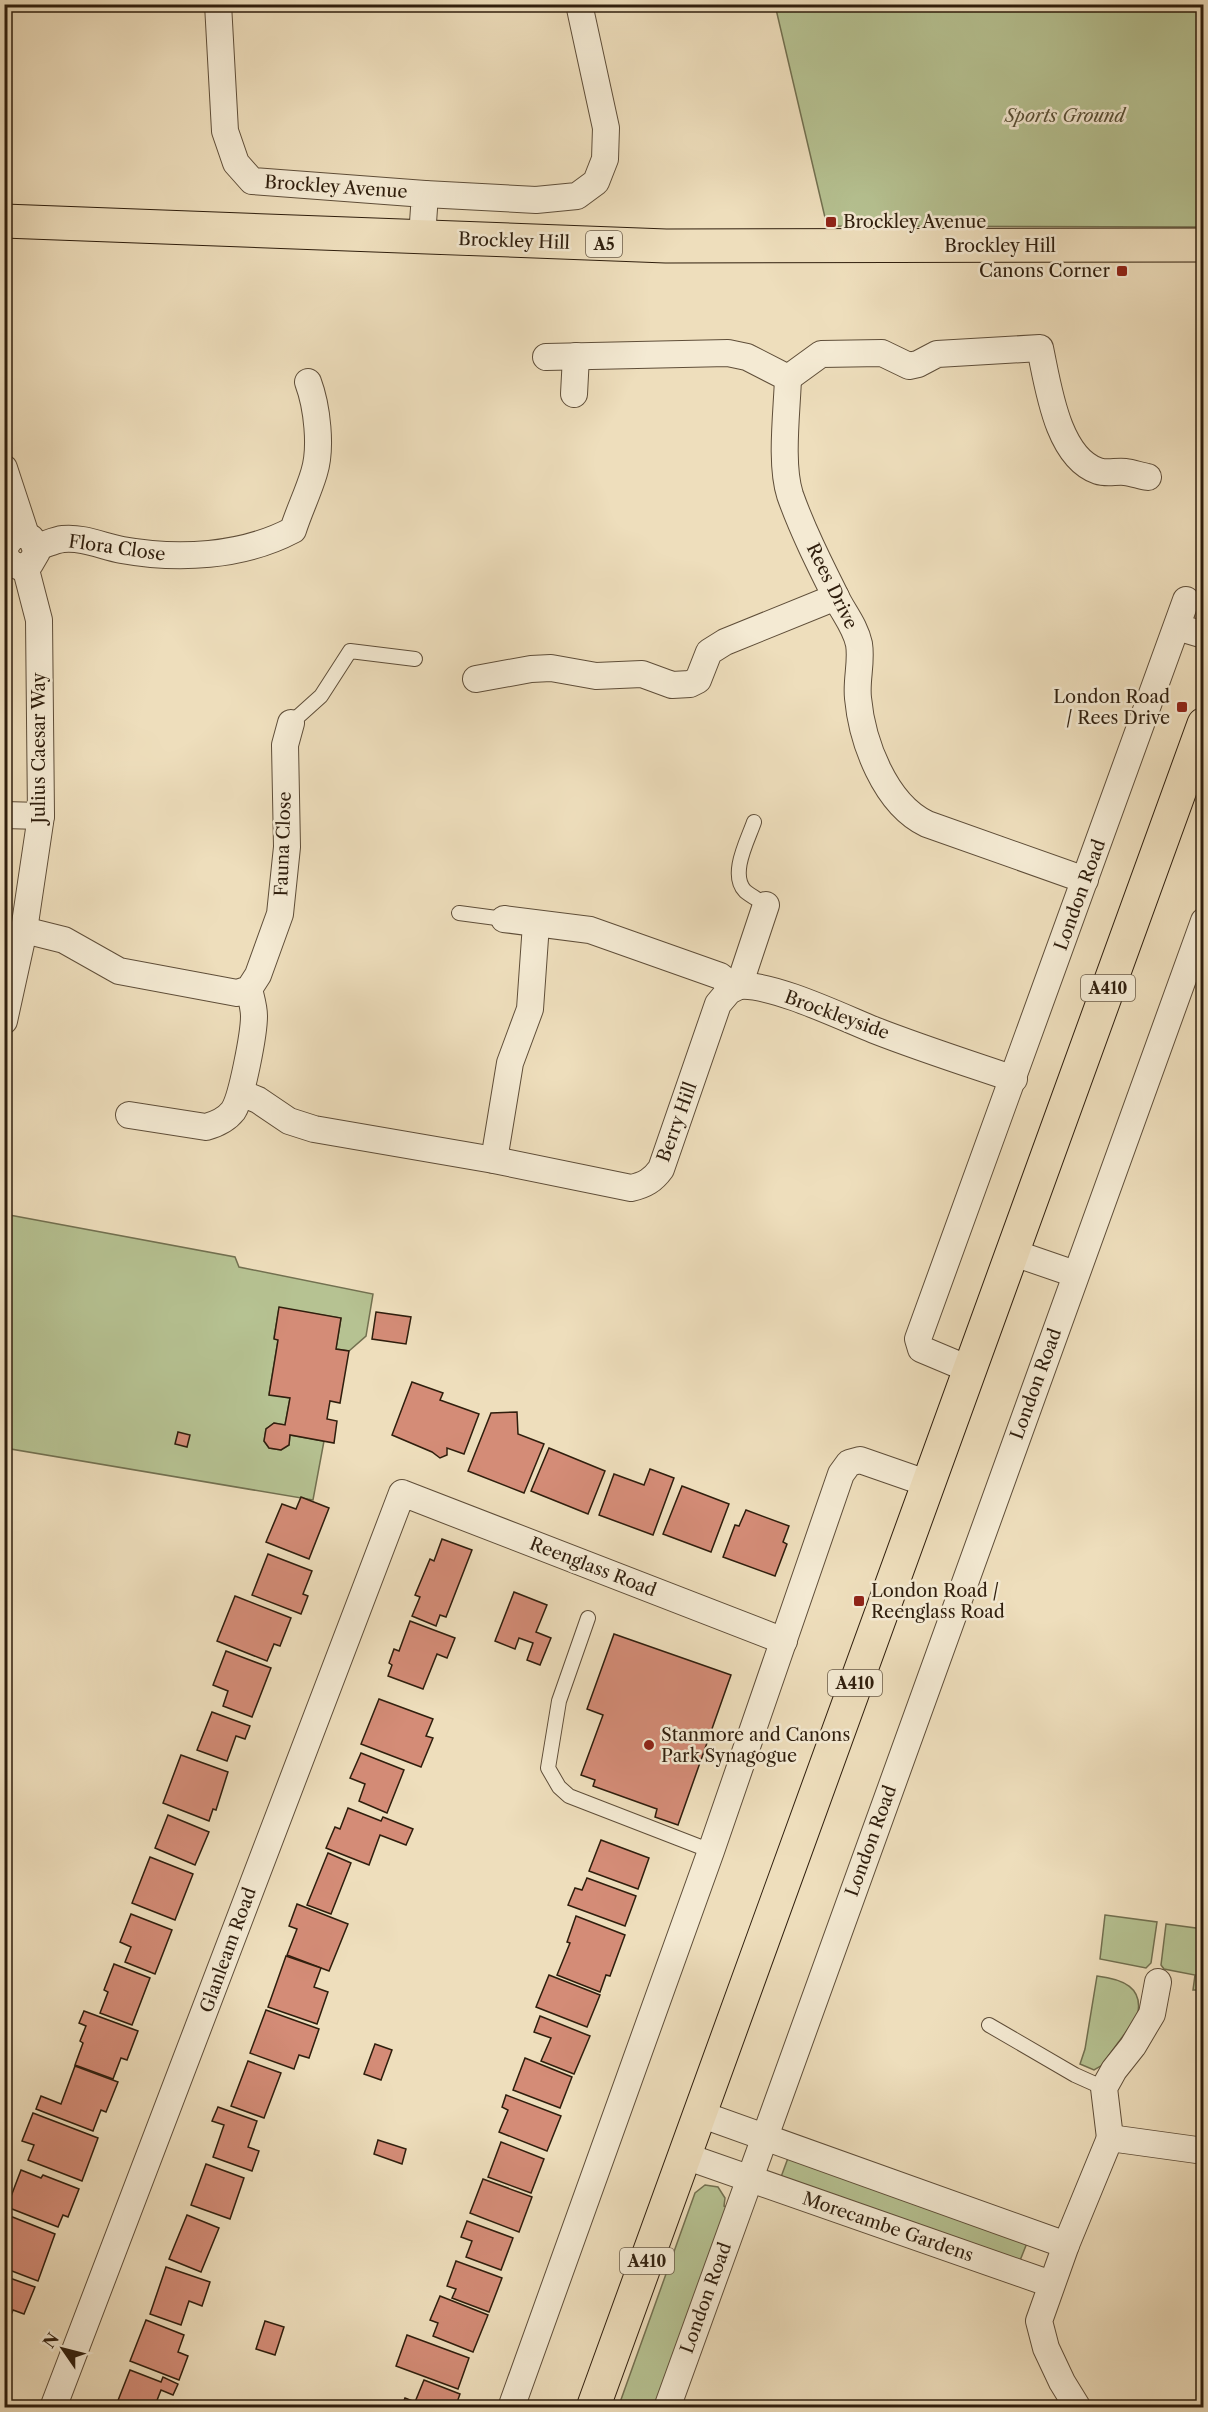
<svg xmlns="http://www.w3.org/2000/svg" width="1208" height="2412" font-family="'Libre Caslon Text',serif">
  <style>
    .green { fill: #b6c292; stroke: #727050; stroke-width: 1.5 }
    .building { fill: #d48c77; stroke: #2f1e0d; stroke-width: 1.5 }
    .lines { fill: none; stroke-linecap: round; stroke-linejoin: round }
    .lane-casing { stroke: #5f4e39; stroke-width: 16 }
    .street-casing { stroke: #5f4e39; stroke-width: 28 }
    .primary-casing { stroke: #2f1e0d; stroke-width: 35 }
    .lane { stroke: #f4ead3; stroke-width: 14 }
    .street { stroke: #f4ead3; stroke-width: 26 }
    .primary { stroke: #eedebc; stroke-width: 33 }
    .poi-dot { fill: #8f2418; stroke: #f4ead3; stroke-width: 2 }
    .labels { text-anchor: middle; stroke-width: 5; stroke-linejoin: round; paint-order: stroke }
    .shield { fill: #f4ead3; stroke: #6a5b48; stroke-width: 1.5 }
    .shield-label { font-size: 16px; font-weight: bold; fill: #2f1e0d }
    .park-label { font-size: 18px; font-style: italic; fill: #584f35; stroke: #f4ead3 }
    .street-label { font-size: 18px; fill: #2f1e0d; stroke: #f4ead3 }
    .poi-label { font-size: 18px; fill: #2f1e0d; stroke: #f4ead3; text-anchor: start }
  </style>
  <rect width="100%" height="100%" fill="#eedebc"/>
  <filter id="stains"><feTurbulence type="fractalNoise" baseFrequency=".00333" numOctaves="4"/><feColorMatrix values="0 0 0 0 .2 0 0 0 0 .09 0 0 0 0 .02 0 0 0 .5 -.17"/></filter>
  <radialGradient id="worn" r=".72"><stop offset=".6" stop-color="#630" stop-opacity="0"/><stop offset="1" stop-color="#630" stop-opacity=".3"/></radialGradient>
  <g class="green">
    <path d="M775,5H1203V227L827,226Z"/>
    <path d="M4,1214L235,1257L239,1267L373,1294L366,1336L349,1351L336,1349L341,1318L279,1308L274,1338L278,1340L269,1394L290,1398L285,1425L274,1423L266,1429L264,1441L269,1448L281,1450L289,1445L290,1435L324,1441L313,1500L5,1448Z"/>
    <path d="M1105,1915L1157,1922L1151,1963L1146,1968L1100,1959Z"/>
    <path d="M1166,1924L1203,1929V1990H1193L1195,1975L1164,1969L1161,1965Z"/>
    <path d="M1097,1976C1122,1979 1145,1987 1137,2017L1101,2066L1094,2070L1080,2064L1085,2049Z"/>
    <path d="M788,2158L1027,2243L1019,2263L781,2177Z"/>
    <path d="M705,2185L718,2187L725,2198L724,2206L730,2209L658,2407L618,2408L695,2193Z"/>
  </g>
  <g class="building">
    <path d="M279,1307L341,1318L336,1349L349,1351L340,1403L330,1401L327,1419L337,1421L334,1443L290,1435L289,1445L281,1450L269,1448L264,1441L266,1429L274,1423L285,1425L290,1398L269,1395L278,1340L274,1339Z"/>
    <path d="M376,1312L411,1317L406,1344L372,1339Z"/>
    <path d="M412,1382L443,1393L440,1400L479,1414L464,1454L447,1448V1455L440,1458L432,1452L392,1435Z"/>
    <path d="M517,1412L518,1434L544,1444L524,1493L468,1471L491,1413Z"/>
    <path d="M178,1432L190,1435L187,1447L175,1444Z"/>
    <path d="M549,1448L605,1471L588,1514L531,1491Z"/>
    <path d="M650,1469L674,1478L653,1535L599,1515L614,1474L644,1485Z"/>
    <path d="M682,1486L729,1504L711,1552L663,1534Z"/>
    <path d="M301,1497L329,1508L309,1559L266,1542L282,1504L296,1509Z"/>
    <path d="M746,1510L789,1526L783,1542L787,1544L775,1576L723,1557L735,1525L739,1526Z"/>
    <path d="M442,1539L472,1550L446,1617L440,1615L436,1626L412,1616L420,1597L415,1595L430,1559L434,1561Z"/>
    <path d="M268,1554L312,1571L303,1594L308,1596L301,1614L252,1595Z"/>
    <path d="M514,1592L547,1605L536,1632L551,1638L540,1665L527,1660L533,1643L519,1638L515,1649L495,1641Z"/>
    <path d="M235,1596L291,1618L280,1646L274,1644L267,1661L217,1641Z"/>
    <path d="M410,1621L455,1638L447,1658L437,1654L423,1689L388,1676L392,1665L389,1663L394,1649L399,1651Z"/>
    <path d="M614,1634L731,1675L678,1825L655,1817L657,1809L593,1786L595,1780L581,1775L603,1715L587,1709Z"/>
    <path d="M226,1651L271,1668L252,1717L223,1706L228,1691L213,1685Z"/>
    <path d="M379,1699L433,1719L426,1736L433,1738L421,1767L361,1744Z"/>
    <path d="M212,1712L250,1726L245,1739L236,1736L227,1761L197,1750Z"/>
    <path d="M361,1753L404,1770L387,1813L359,1801L365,1784L350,1778Z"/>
    <path d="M181,1755L228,1772L216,1810L213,1809L209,1821L163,1803Z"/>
    <path d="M348,1808L381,1821L383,1817L413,1829L406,1845L380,1835L369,1865L326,1848L335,1827L340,1829Z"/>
    <path d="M168,1815L209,1832L195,1865L155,1848Z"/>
    <path d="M601,1840L649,1858L638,1889L589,1871Z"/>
    <path d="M328,1853L351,1863L331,1914L307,1905Z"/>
    <path d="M150,1857L193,1874L175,1920L132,1903Z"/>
    <path d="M587,1878L636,1896L625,1926L568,1905L575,1888L582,1890Z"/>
    <path d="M297,1904L348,1924L329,1971L287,1955L297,1929L289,1926Z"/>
    <path d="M131,1914L172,1930L155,1974L125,1962L131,1947L120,1942Z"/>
    <path d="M576,1916L625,1935L610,1976L606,1975L600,1992L557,1975L570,1943L567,1942Z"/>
    <path d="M286,1956L321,1968L314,1987L328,1992L317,2024L268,2007Z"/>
    <path d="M114,1964L150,1978L132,2025L100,2013L108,1992L104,1990Z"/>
    <path d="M549,1975L600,1995L587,2027L536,2007Z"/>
    <path d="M266,2010L319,2029L309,2058L299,2055L294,2069L250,2053Z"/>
    <path d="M84,2011L138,2031L127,2060L121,2058L113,2079L75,2065L83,2043L80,2041L86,2026L79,2023Z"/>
    <path d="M540,2016L590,2036L574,2074L541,2061L551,2038L534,2032Z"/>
    <path d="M375,2044L392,2050L381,2080L364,2074Z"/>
    <path d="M525,2058L572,2077L560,2108L513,2090Z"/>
    <path d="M248,2061L281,2073L264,2118L231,2106Z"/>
    <path d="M75,2066L118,2082L106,2112L101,2110L93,2131L36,2109L41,2096L61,2104Z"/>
    <path d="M506,2095L561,2116L547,2151L499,2132L508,2110L502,2107Z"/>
    <path d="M218,2107L257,2121L248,2147L259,2151L252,2171L213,2157L224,2125L212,2121Z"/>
    <path d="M33,2113L98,2138L82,2181L28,2160L34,2145L22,2141Z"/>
    <path d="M378,2140L406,2149L402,2164L374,2154Z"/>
    <path d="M501,2142L544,2159L531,2193L488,2177Z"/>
    <path d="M206,2164L244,2178L230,2219L191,2205Z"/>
    <path d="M21,2170L41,2178L43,2175L79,2189L68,2217L63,2215L58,2227L7,2207Z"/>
    <path d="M483,2179L532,2197L519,2232L470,2213Z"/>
    <path d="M5,2214L55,2234L38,2281L4,2268Z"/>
    <path d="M187,2215L219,2228L201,2272L169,2259Z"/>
    <path d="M467,2221L513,2238L501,2270L466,2257L472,2241L461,2237Z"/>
    <path d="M456,2261L502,2278L489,2312L452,2298L456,2289L447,2286Z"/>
    <path d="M166,2267L210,2282L202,2306L189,2301L181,2325L150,2314Z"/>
    <path d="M4,2276L35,2287L24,2314L13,2310L6,2328L4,2327Z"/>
    <path d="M440,2296L488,2315L473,2352L433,2336L438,2323L430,2320Z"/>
    <path d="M146,2320L184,2335L178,2352L188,2356L179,2380L130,2361Z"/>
    <path d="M265,2321L284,2327L275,2355L256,2349Z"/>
    <path d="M407,2335L469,2358L458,2389L396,2366Z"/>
    <path d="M130,2370L161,2382L163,2377L178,2384L173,2395L161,2390L154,2408H115Z"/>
    <path d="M424,2380L460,2394L455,2408H401L405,2398L415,2402Z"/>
  </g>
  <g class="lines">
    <defs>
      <g id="lane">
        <path d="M291,723L321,696L350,651L415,659"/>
        <path d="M754,822C748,840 729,874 745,891C751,896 759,900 766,905"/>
        <path d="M459,913L504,919"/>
        <path d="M588,1618L559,1701L548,1768L559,1787L569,1796L711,1851"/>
        <path d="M989,2025L1075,2075L1104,2088"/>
      </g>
      <g id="street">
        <path d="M218,4L225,131L236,163L252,181L425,194L422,237"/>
        <path d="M425,194L536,200L577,196L596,182L605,159L606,128L579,4"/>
        <path d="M546,357L728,353L747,357L788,378C787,411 780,464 790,495C802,529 819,563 835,595C842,611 855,625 859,644C862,662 856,680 858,698C862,742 885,804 927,824L1085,880"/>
        <path d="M788,378L821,354L882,353L909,366L918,364L937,354L1040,348C1048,385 1057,457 1098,471C1107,474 1116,471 1125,472C1133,473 1141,476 1148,477"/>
        <path d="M574,394L576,356"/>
        <path d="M4,468L26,535"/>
        <path d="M36,547C45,545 54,540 63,539C83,537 102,546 122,550C178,560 242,557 293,530C299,511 308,493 314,473C322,448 317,406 308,382"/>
        <path d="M4,548L12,537L21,534L31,538L37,552L30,564L20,567L10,563L4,553"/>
        <path d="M1177,627L1204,635"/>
        <path d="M476,679L531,669L551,668L596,676L642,674L672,685L690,684L698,680L709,652L725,642L836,597"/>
        <path d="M4,815L41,816"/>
        <path d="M766,905L739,986C771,983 842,1017 874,1030C920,1048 967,1063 1014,1079"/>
        <path d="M504,919L590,930L720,976L734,987"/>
        <path d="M24,930L64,940L119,971L237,993L249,989L258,975L280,914L287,847L285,745L291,723"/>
        <path d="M4,1021L24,930L41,816L39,620L25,566"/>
        <path d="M241,1093L258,1100L289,1121L314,1129L494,1160L631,1188C645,1185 653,1180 661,1169L718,1004L729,991L739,986"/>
        <path d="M129,1115L206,1127C217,1124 226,1120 233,1111C242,1098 254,1033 254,1016C254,1007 251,998 249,989"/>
        <path d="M494,1160L510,1063L530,1009L536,924"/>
        <path d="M1014,1253L1075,1274"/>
        <path d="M971,1370L921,1349L918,1339L1186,600"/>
        <path d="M700,2114L1066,2245"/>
        <path d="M1110,2138L1104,2088L1114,2070L1133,2046L1152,2014L1158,1982"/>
        <path d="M685,2156L1051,2284"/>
        <path d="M53,2408L402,1493L784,1641"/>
        <path d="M511,2408L711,1851L841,1474L849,1463L860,1460L929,1484"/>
        <path d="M667,2408L1204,921"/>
        <path d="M1078,2408L1062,2382L1046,2348L1039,2321L1066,2245L1110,2138L1204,2151"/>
      </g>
      <g id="primary">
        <path d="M4,221L666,246L1204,245"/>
        <path d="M593,2408L1204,724"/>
      </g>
    </defs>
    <use href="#lane" class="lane-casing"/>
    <use href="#street" class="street-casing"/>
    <use href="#primary" class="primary-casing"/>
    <use href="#lane" class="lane"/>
    <use href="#street" class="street"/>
    <use href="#primary" class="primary"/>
  </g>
  <g class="poi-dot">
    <rect x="825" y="216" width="12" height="12" rx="3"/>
    <rect x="1116" y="265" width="12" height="12" rx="3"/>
    <rect x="1176" y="701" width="12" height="12" rx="3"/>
    <rect x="853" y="1595" width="12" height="12" rx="3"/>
    <circle cx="649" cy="1745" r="6"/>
  </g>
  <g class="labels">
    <g class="shield">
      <rect x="586" y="231" width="36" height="26" rx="4.5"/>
      <rect x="1081" y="975" width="54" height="26" rx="4.5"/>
      <rect x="828" y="1670" width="54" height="26" rx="4.5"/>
      <rect x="620" y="2248" width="54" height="26" rx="4.5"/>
    </g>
    <g class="shield-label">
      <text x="604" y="250">A5</text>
      <text x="1108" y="994">A410</text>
      <text x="855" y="1689">A410</text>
      <text x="647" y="2267">A410</text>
    </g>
    <g class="park-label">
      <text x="1065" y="122">Sports Ground</text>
    </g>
    <g class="street-label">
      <text transform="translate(336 187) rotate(4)" y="6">Brockley Avenue</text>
      <text transform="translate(514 241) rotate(2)" y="6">Brockley Hill</text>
      <text x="1000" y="252">Brockley Hill</text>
      <text transform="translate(117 548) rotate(8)" y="6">Flora Close</text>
      <text transform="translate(832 586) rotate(64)" y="6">Rees Drive</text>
      <text transform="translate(39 748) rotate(-90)" y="6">Julius Caesar Way</text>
      <text transform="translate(283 844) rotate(-88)" y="6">Fauna Close</text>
      <text transform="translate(1080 895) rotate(-70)" y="6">London Road</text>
      <text transform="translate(837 1015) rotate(20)" y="6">Brockleyside</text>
      <text transform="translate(677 1122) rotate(-70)" y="6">Berry Hill</text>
      <text transform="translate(1036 1384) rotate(-70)" y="6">London Road</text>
      <text transform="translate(593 1567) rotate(21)" y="6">Reenglass Road</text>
      <text transform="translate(871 1841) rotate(-70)" y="6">London Road</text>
      <text transform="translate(228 1950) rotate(-70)" y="6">Glanleam Road</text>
      <text transform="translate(888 2227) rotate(19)" y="6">Morecambe Gardens</text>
      <text transform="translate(706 2298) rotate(-70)" y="6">London Road</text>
    </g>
    <g class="poi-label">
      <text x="843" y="228">Brockley Avenue</text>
      <text x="1110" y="277" text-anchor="end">Canons Corner</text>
      <text x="1170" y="703" text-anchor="end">London Road<tspan x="1170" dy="21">/ Rees Drive</tspan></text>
      <text x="871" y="1597">London Road /<tspan x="871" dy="21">Reenglass Road</tspan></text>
      <text x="661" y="1741">Stanmore and Canons<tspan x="661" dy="21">Park Synagogue</tspan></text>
    </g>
  </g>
  <rect width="1208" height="2412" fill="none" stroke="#eedebc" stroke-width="24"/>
  <rect x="6" y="6" width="1196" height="2400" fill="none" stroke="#2f1e0d" stroke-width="3"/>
  <rect x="12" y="12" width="1184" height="2388" fill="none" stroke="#2f1e0d" stroke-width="1.5"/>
  <g transform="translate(63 2349) rotate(305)" stroke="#f4ead3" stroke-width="4.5" paint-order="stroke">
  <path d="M0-4.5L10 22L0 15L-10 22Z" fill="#2f1e0d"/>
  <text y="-9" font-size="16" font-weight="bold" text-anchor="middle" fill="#2f1e0d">N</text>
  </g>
  <rect width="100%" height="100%" filter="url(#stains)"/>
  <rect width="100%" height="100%" fill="url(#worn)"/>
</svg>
